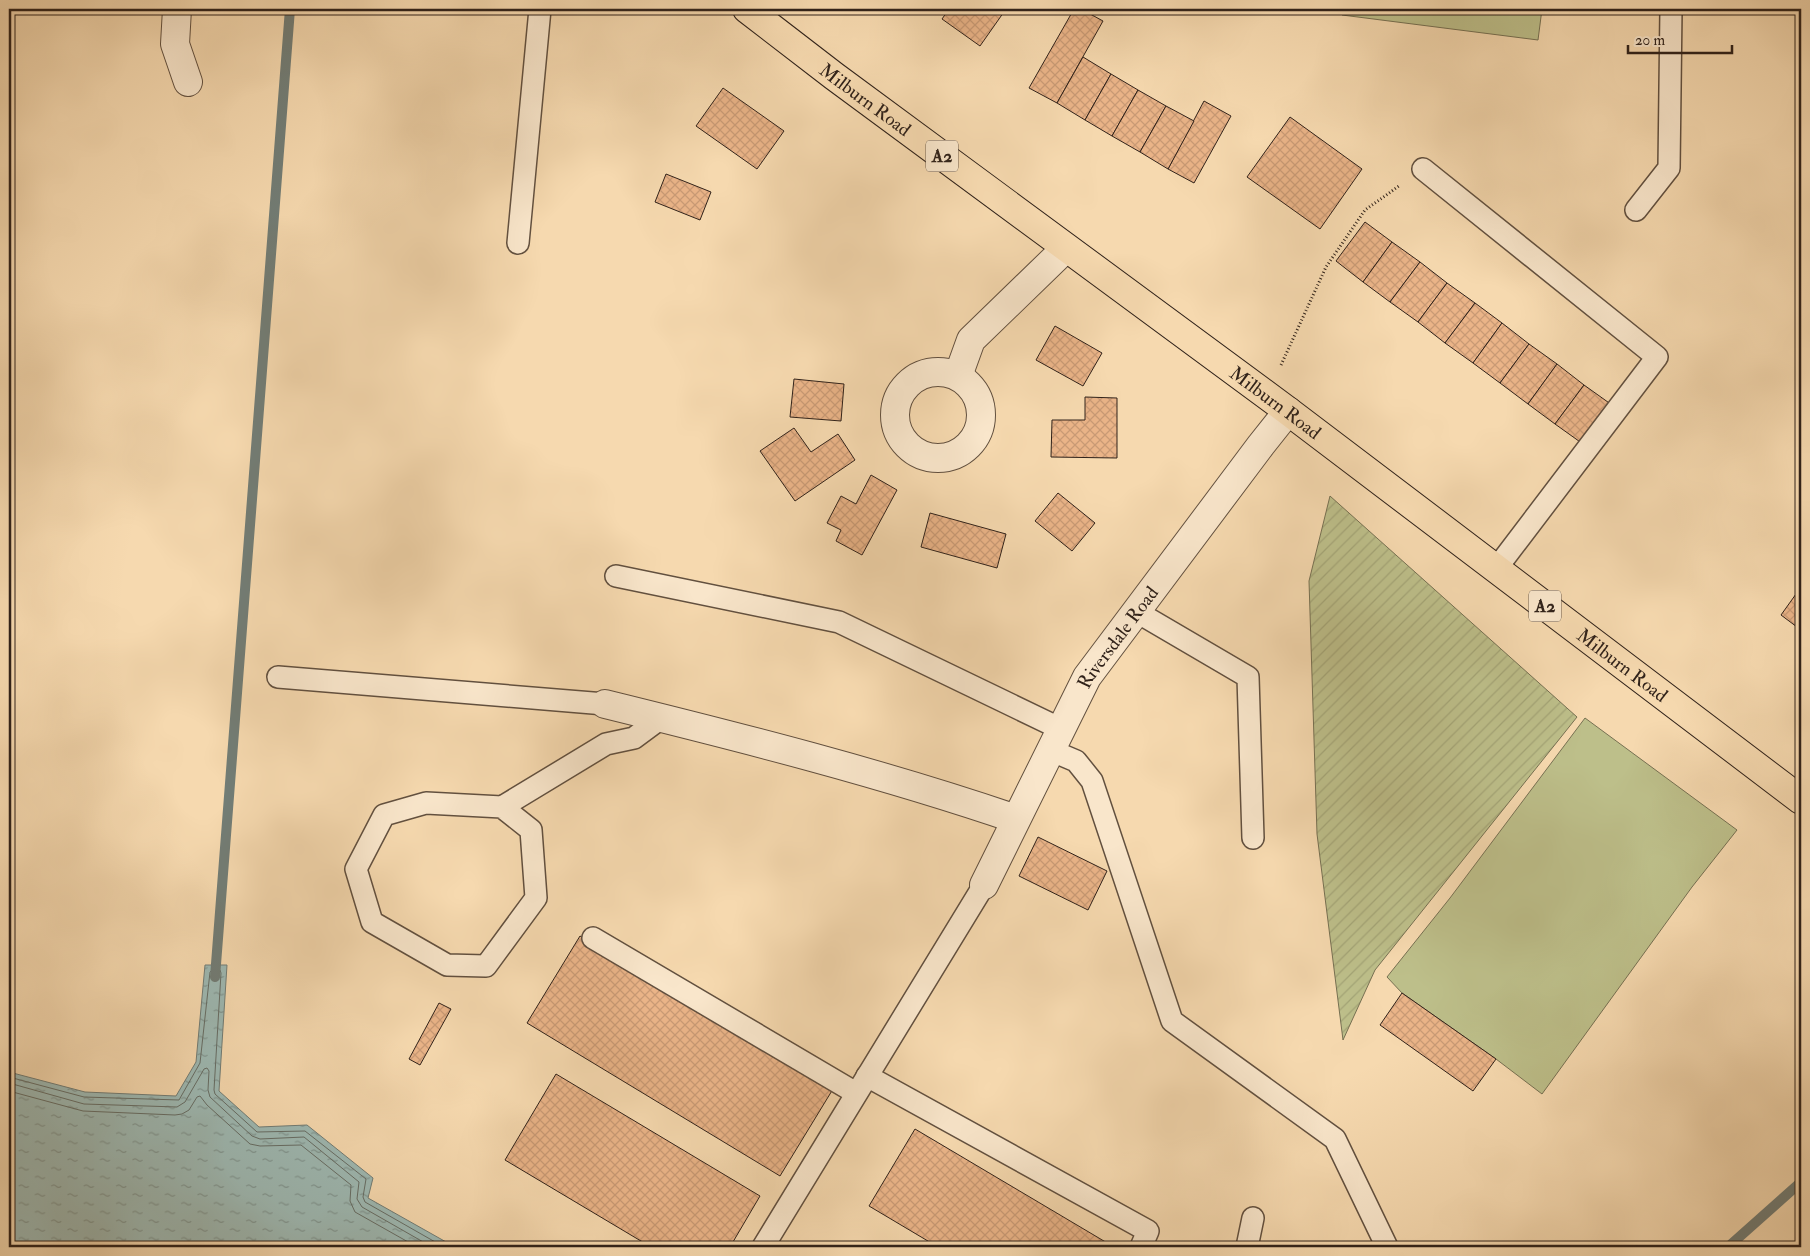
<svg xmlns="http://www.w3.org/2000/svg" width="1810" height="1256" font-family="'IM FELL Double Pica',serif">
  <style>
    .garden { fill: url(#garden-furrows); stroke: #767052 }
    .pitch { fill: #bdbf8a; stroke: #767052 }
    .water { fill: url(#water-ripples); stroke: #727d76 }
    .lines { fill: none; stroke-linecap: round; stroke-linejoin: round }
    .shore { stroke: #676e66; stroke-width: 1 }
    .stream { stroke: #727d76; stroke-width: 10 }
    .building { fill: url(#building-cross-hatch); stroke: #30221a }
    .lane-casing { stroke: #62503f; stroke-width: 24 }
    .street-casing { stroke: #62503f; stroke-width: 30 }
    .primary-casing { stroke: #30221a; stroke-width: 30 }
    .path { stroke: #30221a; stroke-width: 3; stroke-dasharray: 1 2.5; stroke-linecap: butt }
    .lane { stroke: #f9e6cb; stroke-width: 21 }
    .street { stroke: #f9e6cb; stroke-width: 28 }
    .primary { stroke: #f6d9af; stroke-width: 28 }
    .labels { text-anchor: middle; stroke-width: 4; stroke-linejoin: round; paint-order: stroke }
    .shield { fill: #f9e6cb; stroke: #6c5d4f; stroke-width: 1 }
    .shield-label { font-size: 18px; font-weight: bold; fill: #30221a }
    .street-label { font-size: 19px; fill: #30221a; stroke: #f9e6cb }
  </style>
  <defs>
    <pattern id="garden-furrows" width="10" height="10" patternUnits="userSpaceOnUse" patternTransform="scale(1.25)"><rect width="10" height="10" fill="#bdbf8a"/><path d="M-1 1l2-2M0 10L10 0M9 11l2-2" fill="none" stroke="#a3a476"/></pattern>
    <pattern id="water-ripples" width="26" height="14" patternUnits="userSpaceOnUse" patternTransform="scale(1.25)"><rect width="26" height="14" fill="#9eb9b3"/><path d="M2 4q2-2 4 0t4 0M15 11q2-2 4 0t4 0" fill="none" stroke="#819691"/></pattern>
    <pattern id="building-cross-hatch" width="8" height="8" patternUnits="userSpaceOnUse" patternTransform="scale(1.25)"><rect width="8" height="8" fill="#eab488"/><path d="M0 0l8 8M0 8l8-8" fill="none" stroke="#c99a75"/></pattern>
  </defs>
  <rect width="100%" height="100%" fill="#f6d9af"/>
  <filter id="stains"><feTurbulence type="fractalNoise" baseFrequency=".004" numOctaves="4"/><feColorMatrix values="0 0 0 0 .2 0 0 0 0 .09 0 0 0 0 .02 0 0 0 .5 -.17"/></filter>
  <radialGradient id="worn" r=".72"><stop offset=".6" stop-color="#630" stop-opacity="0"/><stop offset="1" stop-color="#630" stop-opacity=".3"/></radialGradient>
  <path class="garden" d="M1330,496L1577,717L1375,970L1343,1040L1317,834L1309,581Z"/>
  <g class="pitch">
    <path d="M1343,9H1542L1538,40L1342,15Z"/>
    <path d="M1585,718L1737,830L1692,887L1542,1094L1496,1059L1402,993L1387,977L1450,898Z"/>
  </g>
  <path class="water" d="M205,965H227L219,1091L259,1127L307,1125L373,1178L368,1198L455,1247H9V1072L85,1092L176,1096L196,1062Z"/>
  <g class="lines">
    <g class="shore">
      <path d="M9,1077L84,1097L179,1100L200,1063L210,972L212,970H220L221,973L214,1090L215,1094L257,1132L305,1131L366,1179L363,1197L365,1202L444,1247"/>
      <path d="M9,1083L84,1104L177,1107L185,1102L204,1069L207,1068L209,1071L208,1090L210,1097L252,1136L260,1139L304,1137L359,1182L357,1199L362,1207L432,1247"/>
      <path d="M9,1091L83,1111L175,1115L182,1114L189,1110L197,1097L200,1096L207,1105L250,1144L260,1146L301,1145L351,1185L350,1201L355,1212L417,1247"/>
    </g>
    <g class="stream">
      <path d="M215,977L290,9"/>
      <path d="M1728,1247L1801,1182"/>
    </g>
  </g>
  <g class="building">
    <path d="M949,9H1006L980,46L942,19Z"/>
    <path d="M1074,9H1081L1103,21L1057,103L1029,88Z"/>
    <path d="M1083,57L1111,74L1085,120L1057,103Z"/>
    <path d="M1111,74L1138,90L1112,136L1085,120Z"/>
    <path d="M723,88L784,131L757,169L696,126Z"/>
    <path d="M1138,90L1166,106L1140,152L1112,136Z"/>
    <path d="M1204,101L1231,116L1194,183L1168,169Z"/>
    <path d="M1166,106L1194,121L1168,169L1140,152Z"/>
    <path d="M1290,117L1362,169L1320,229L1247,177Z"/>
    <path d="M666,174L711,192L700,220L655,202Z"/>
    <path d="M1365,222L1392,242L1363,282L1336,261Z"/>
    <path d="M1392,242L1420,262L1390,302L1363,282Z"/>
    <path d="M1420,262L1447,283L1418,322L1390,302Z"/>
    <path d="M1447,283L1475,303L1445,343L1418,322Z"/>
    <path d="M1475,303L1502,323L1473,363L1445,343Z"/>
    <path d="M1502,323L1529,344L1500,383L1473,363Z"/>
    <path d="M1055,326L1102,353L1083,386L1036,360Z"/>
    <path d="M1529,344L1557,364L1528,404L1500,383Z"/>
    <path d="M1557,364L1584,385L1555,424L1528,404Z"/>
    <path d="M794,379L844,384L841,421L790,417Z"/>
    <path d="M1584,385L1612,405L1583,444L1555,424Z"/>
    <path d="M1085,397L1117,398V458L1051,457L1052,420H1085Z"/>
    <path d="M794,428L811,452L838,434L855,460L795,501L760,451Z"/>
    <path d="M871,475L897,490L862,555L836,541L841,530L827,523L841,496L856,504Z"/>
    <path d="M1058,493L1095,523L1072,551L1035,521Z"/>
    <path d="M930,513L1006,534L997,568L921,547Z"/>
    <path d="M1801,587V630L1781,615Z"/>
    <path d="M1038,837L1107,871L1088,910L1019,876Z"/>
    <path d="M580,936L833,1089L780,1176L527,1023Z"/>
    <path d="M1402,993L1496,1059L1473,1091L1380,1025Z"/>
    <path d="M439,1003L451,1009L420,1065L409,1059Z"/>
    <path d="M556,1074L760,1196L730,1247H651L505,1160Z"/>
    <path d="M915,1129L1114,1247H938L869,1206Z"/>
  </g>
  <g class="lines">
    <defs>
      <g id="lane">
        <path d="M1423,169L1657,357L1496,569"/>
        <path d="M1636,210L1669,168L1671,9"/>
        <path d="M518,243L540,9"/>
        <path d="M616,576L839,622L1061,729"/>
        <path d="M1137,612L1248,677L1253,838"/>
        <path d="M278,677L605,704"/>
        <path d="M1050,750L1076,761L1092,781L1172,1021L1335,1139L1387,1247"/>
        <path d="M502,807L531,830L536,898L486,966L447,965L372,922L356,869L384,815L426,803L502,807L606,744L634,738L661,718"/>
        <path d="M593,938L856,1093"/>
        <path d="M867,1076L1148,1231L1141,1247"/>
        <path d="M763,1247L984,885"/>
        <path d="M1247,1247L1253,1218"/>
      </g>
      <g id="street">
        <path d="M177,9L175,44L188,82"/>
        <circle cx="938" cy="415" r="43"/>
        <path d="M958,376L971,340L1066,248"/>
        <path d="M605,704C743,738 881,773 1016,819"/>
        <path id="s1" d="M984,885L1087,677L1261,445L1288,411"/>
      </g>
      <g id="primary">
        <path id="s2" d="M747,9L834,76L1288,411L1801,800"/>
      </g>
    </defs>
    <use href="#lane" class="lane-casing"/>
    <use href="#street" class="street-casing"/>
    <use href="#primary" class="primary-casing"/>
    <path class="path" d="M1281,365L1326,267L1365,210L1399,186"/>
    <use href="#lane" class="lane"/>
    <use href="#street" class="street"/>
    <use href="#primary" class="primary"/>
  </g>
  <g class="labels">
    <g class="shield">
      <rect x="926" y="140.5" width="32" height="31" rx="4"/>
      <rect x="1529" y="590.5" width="32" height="31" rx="4"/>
    </g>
    <g class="shield-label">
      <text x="942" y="162">A2</text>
      <text x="1545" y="612">A2</text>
    </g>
    <g class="street-label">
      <text dy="7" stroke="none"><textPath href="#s2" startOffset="149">Milburn Road</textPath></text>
      <text dy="7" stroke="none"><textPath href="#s2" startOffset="659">Milburn Road</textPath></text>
      <text dy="7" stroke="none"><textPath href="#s1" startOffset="282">Riversdale Road</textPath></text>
      <text dy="7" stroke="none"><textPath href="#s2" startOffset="1094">Milburn Road</textPath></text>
    </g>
  </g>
  <rect width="1810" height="1256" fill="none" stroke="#f6d9af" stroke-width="30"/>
  <rect x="10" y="10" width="1790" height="1236" fill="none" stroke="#30221a" stroke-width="2.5"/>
  <rect x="15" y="15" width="1780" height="1226" fill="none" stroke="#30221a"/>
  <path d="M1628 45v8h104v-8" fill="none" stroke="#30221a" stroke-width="2.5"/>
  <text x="1635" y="45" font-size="15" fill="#30221a" stroke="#f9e6cb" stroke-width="4" paint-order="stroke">20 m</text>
  <rect width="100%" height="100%" filter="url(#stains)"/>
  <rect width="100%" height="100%" fill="url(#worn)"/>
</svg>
